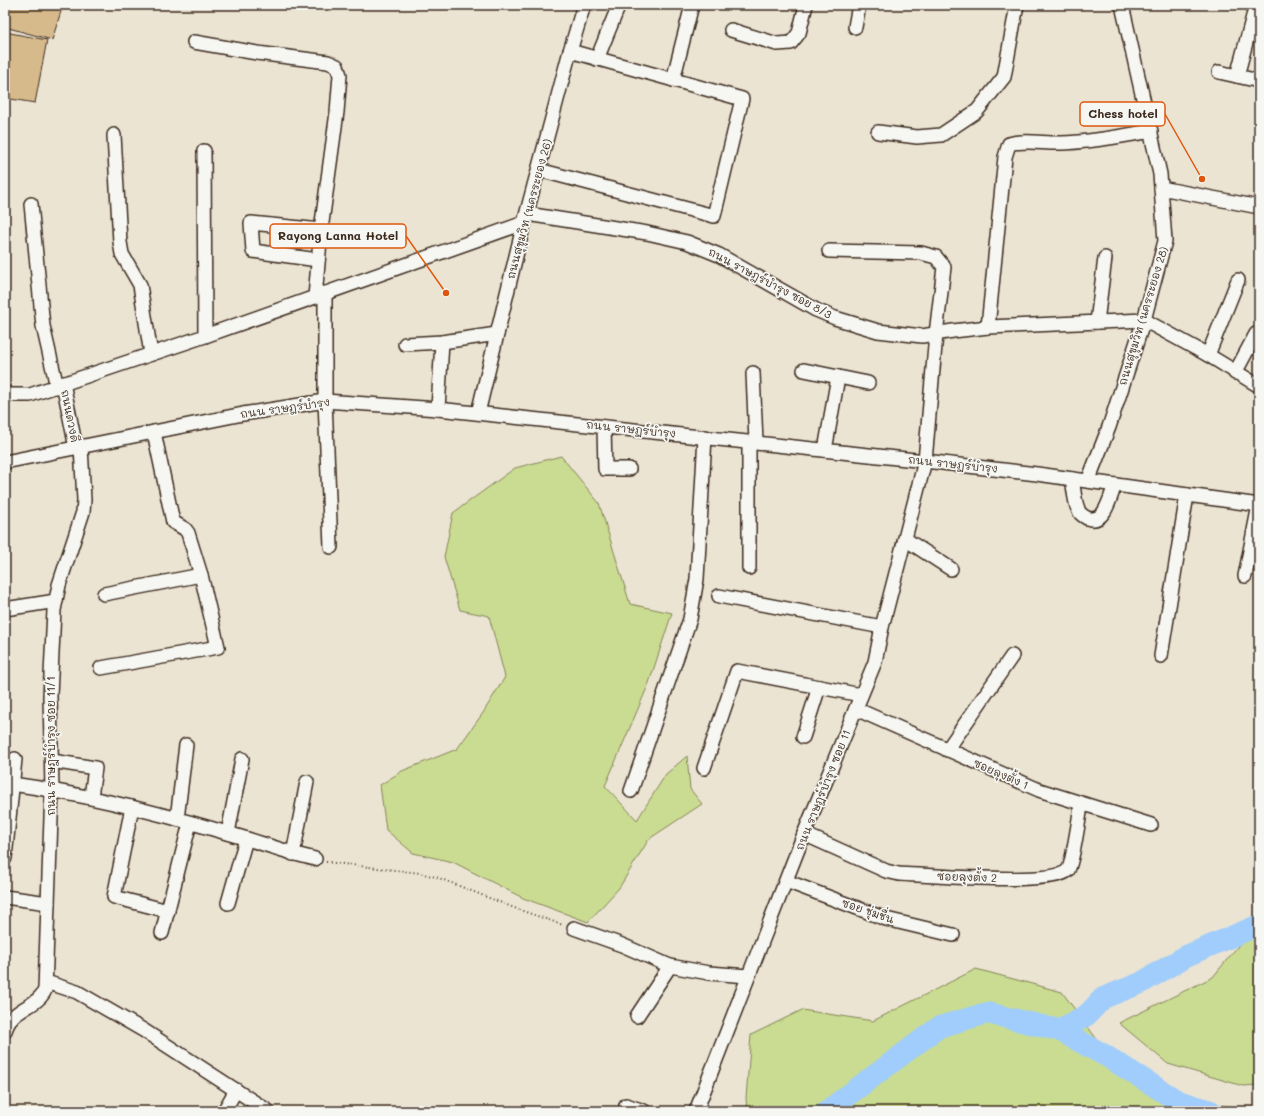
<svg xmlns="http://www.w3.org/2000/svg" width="1264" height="1116" font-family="Mali,'Playpen Sans Thai',sans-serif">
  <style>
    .green { fill: #cadc91; stroke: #828358 }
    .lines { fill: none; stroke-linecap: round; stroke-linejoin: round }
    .river { stroke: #a0cdfb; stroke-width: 22 }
    .building { fill: #d6ba8b; stroke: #3b2a1e }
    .minor-casing { stroke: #3b2a1e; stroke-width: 16 }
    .path { stroke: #3b2a1e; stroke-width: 2; stroke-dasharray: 1 3; stroke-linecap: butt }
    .minor { stroke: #f6f6f2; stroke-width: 13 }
    .labels { text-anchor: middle; stroke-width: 3.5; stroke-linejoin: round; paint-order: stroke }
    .street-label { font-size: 11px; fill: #3b2a1e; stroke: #f6f6f2 }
    .leader { fill: none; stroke: #df570d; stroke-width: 1.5 }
    .callout-dot { fill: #df570d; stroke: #f6f6f2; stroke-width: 1.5 }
    .callout { fill: #f6f6f2; stroke: #df570d; stroke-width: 1.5 }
    .callout-label { font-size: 12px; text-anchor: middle; font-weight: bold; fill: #3b2a1e }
  </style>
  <rect width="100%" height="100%" fill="#ece4d3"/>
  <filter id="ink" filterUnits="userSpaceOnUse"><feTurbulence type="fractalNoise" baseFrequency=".025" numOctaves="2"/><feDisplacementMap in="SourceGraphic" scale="8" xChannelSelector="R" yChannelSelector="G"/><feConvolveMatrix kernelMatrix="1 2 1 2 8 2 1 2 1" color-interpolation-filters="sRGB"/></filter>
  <g filter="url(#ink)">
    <g class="green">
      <path d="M561,456L599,503L630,604L672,613L649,683L605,786L637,820L666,774L687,756L690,789L702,804L649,839L619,888L588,922L523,898L453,862L413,853L386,830L380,785L402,771L457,749L483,713L505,677L489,616L460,610L444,557L453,513L515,468Z"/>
      <path d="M1259,937V1085L1243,1086L1168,1064L1119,1023L1213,977L1242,941Z"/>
      <path d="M976,969L1062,992L1113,1061L1144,1089L1178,1101L1259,1109V1111H747L746,1098L751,1035L802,1010L873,1021Z"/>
    </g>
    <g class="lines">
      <g class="river">
        <path d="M1059,1030L1087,1015L1103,998L1141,983L1186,956L1259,925"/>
        <path d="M827,1111L939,1027L987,1013L1059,1030L1106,1056L1178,1101L1211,1111"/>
      </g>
    </g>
    <g class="building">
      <path d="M5,5H63L52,40L5,27Z"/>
      <path d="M5,32L47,40L35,103L5,98Z"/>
    </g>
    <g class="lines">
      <defs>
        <g id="minor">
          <path d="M855,27L859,5"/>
          <path d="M731,30L777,44L791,43L799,33L806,5"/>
          <path d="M194,42L257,53L328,62L337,66L340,75L337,112L321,230L315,297"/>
          <path d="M597,59L619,5"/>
          <path d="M1219,72L1259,81"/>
          <path d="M1237,76L1256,5"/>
          <path d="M673,80L692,5"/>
          <path d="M878,132L917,137L941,135L977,111L1004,77L1017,5"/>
          <path d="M114,135L120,242L122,254L140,285L151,354"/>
          <path d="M204,151L205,336"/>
          <path d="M539,170L714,216L742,99L570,51"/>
          <path d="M1161,188L1259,207"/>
          <path d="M31,204L43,326L57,387"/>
          <path d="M527,214L647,233L687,242L719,255L816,310L835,318L878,331L922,336L953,331L988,327L1144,320L1208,355L1259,386"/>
          <path d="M318,260L253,251L251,223L321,230"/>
          <path d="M325,293V401L331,547"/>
          <path d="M1097,322L1105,258"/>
          <path d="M988,327L1005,157L1009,144C1026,139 1045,144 1062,143C1092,142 1121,136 1151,131"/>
          <path d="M405,344L442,342L497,334"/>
          <path d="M1208,355L1238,280"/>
          <path d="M804,370L868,383"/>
          <path d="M753,373L756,442"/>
          <path d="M1235,373L1256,334"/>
          <path d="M63,383L76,448"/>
          <path d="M5,393L11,395H30L205,336L524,223"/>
          <path d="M438,409L442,342"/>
          <path d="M478,413L524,223L570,51L584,5"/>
          <path d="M604,427L605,469H629"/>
          <path d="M749,442V568"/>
          <path d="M825,450L838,377"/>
          <path d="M5,462L243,414L325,401L438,409L925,461L1037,474L1259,505"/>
          <path d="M1072,479C1074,488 1074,500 1078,509C1079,513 1083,516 1087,518C1105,525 1110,497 1115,485"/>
          <path d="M1088,481L1109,427L1144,320L1165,241L1160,174L1122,5"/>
          <path d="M905,539L951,569"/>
          <path d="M1245,576L1259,505"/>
          <path d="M104,594L201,575"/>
          <path d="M719,596L882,627"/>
          <path d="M5,609L56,601"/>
          <path d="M1161,656L1187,495"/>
          <path d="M101,668L218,647L201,575L188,533L185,529L173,522L154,432"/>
          <path d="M856,709L1039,790L1151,825"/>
          <path d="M803,737L819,687"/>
          <path d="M947,750L1012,656"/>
          <path d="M52,761L95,768L91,797"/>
          <path d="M704,768L737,671L861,695"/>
          <path d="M12,784C85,794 156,812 227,833C256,841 285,852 315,859"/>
          <path d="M631,791L690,619L697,579L705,437"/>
          <path d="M132,807L114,897L168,911"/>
          <path d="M177,819L186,745"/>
          <path d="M228,833L242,759"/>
          <path d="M804,834L886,871L899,874C925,875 1054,886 1068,870C1072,865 1080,814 1081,804"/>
          <path d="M293,854L307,782"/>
          <path d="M5,858L15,759"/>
          <path d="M786,881L886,919L953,935"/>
          <path d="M5,897L48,903"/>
          <path d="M228,903L246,839"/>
          <path d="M574,928L622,945L670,966L709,973L748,976"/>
          <path d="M162,933L190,823"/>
          <path d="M46,982L77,992L143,1030L268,1111"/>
          <path d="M637,1016L670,966"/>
          <path d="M5,1031C11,1008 37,1008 45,990L52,789L50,696L54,610L59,585L83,512L84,500L81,447"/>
          <path d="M626,1105L644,1111"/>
          <path d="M224,1111L236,1090"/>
          <path d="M696,1111L804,834L875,662L882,627L925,461L936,334L944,267L936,257L921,253L829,251"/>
        </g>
      </defs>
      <use href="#minor" class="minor-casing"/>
      <path class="path" d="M326,862L420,873L439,878L517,909L563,925"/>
      <use href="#minor" class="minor"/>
    </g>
  </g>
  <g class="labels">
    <g class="street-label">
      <text transform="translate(529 209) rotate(-75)" y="4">ถนนสุขุมวิท (นครระยอง 26)</text>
      <text transform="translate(770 283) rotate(28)" y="4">ถนน ราษฎร์บำรุง ซอย 8/3</text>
      <text transform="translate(1143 316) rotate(-73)" y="4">ถนนสุขุมวิท (นครระยอง 28)</text>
      <text transform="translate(285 408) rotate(-8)" y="4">ถนน ราษฎร์บำรุง</text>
      <text transform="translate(70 416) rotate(79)" y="4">ถนนดวงดี</text>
      <text transform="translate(631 429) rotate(6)" y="4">ถนน ราษฎร์บำรุง</text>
      <text transform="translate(953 464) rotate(6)" y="4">ถนน ราษฎร์บำรุง</text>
      <text transform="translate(51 746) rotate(-90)" y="4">ถนน ราษฎร์บำรุง ซอย 11/1</text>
      <text transform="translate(1001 774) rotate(24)" y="4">ซอยลุงตั้ง 1</text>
      <text transform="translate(823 790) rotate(-68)" y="4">ถนน ราษฎร์บำรุง ซอย 11</text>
      <text transform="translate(967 877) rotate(2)" y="4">ซอยลุงตั้ง 2</text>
      <text transform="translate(868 911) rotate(19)" y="4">ซอย ชุ่มชื่น</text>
    </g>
  </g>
  <path class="leader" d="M1202 179L1165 114M446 293L406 236"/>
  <g class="callout-dot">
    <circle cx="1202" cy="179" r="4"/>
    <circle cx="446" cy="293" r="4"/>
  </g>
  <g class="callout">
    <rect x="1080" y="102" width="85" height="24" rx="4"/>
    <rect x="270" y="224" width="136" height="24" rx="4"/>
  </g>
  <g class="callout-label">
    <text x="1123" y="118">Chess hotel</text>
    <text x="338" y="240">Rayong Lanna Hotel</text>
  </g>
  <rect width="1264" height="1116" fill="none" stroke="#f6f6f2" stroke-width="20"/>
  <rect x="10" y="10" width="1244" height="1096" fill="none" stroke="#3b2a1e" stroke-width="1.5" filter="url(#ink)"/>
</svg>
